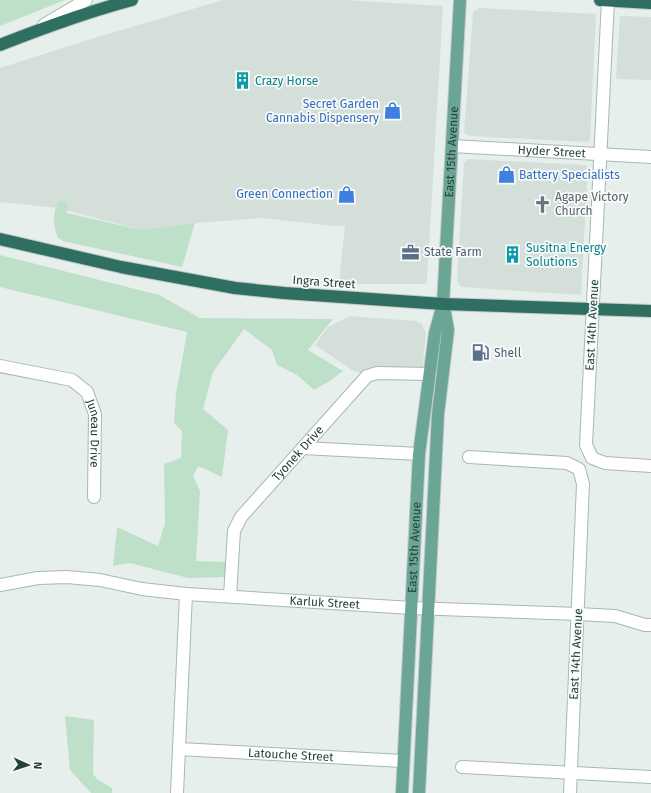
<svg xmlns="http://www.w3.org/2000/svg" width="651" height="793" font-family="'Fira Sans',sans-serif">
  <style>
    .built { fill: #d4dfda }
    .green { fill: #bfe0c8 }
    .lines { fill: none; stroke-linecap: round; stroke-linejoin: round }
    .minor-casing { stroke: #a8b8b2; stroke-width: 14 }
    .major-casing { stroke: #c2cac8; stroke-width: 14 }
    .highway-casing { stroke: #c2cac8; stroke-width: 14 }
    .minor { stroke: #fff; stroke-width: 12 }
    .major { stroke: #6aa596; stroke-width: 12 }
    .highway { stroke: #2f6f62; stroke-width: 12 }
    .labels { text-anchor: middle; stroke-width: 3.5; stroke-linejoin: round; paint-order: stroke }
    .culture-label { font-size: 12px; fill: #0d838f; stroke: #f7fbf9; text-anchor: start }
    .shop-label { font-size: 12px; fill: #366cbe; stroke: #f7fbf9; text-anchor: end }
    .street-label { font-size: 12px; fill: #24423a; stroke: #f7fbf9 }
    .worship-label { font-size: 12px; fill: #5b616d; stroke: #f7fbf9; text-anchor: start }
    .service-label { font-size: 12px; fill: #4e5e75; stroke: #f7fbf9; text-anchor: start }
  </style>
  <rect width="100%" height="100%" fill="#e6efeb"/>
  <g class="built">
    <path d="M223,0H345L443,6L427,281L425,284H339L345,225L335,226L263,218L195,223L141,230L58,208L0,202V68L91,39Z"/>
    <path d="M479,8L596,14L590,140L588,142L470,136L464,133L473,13Z"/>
    <path d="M620,16L651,17V80L616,79Z"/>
    <path d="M468,159L586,165L588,167L581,295L461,287L457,281L464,163Z"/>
    <path d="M350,316L416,321L422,324L426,333L421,381L378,379L352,370L315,345L328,327Z"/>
  </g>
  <g class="green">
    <path d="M0,0H65L0,26Z"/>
    <path d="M59,201H66L68,206L67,213L141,230L195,223L182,267L63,241L58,238C53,227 52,211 59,201Z"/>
    <path d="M0,255L159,295L200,318L333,319L308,350L343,371L330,381L314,390L297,375L277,365L272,350L244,329L213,372L203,409L228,430L222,477L198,466L193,476L200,491L196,561L227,562L228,577L188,578L130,563L113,566L117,527L158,546L165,523L164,464L181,458L182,431L174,423L176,394L187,332L0,287Z"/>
    <path d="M65,716L94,720L93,774L98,780L112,788V793H91L70,770Z"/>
  </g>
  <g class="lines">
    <defs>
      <g id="minor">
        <path d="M608,0L586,445L592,458L605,463L651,466"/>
        <path d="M44,25L86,0"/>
        <path id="s1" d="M452,146L651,157"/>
        <path id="s2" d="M0,366L72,380L87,392L95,414L94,497"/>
        <path d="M303,448L419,454"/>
        <path d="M469,457L567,463L579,469L583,484L570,793"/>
        <path id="s3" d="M0,585L38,578L67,577L100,580L142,589L186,594L412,608L578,614L615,616L645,625H651"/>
        <path id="s4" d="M230,596L234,531L241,517L367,376L377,373L430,374"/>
        <path id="s5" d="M179,749L403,761"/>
        <path d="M462,767L651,777"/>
        <path d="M177,793L186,594"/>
      </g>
      <g id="major">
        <path id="s6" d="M402,793L419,454L435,333L443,304L460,0"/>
        <path d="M419,793L438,414L448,330L444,307"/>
      </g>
      <g id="highway">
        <path d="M600,0L651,3"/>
        <path d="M0,45C43,28 87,12 132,0"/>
        <path d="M0,239L121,267L235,288L284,293L443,304L651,311"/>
      </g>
    </defs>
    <use href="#minor" class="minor-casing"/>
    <use href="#major" class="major-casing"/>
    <use href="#highway" class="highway-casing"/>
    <use href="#minor" class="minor"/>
    <use href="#major" class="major"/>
    <use href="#highway" class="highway"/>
  </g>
  <defs>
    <symbol id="building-bare" viewBox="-9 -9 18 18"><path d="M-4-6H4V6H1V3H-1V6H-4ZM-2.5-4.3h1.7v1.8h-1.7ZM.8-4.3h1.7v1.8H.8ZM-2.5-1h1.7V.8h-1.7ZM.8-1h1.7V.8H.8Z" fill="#0f9aa8" stroke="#f7fbf9" stroke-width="2.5" paint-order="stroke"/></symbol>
    <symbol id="shop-bare" viewBox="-9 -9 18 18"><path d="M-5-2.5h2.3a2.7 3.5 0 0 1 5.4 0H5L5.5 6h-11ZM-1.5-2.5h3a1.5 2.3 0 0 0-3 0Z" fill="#3f7fe0" stroke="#f7fbf9" stroke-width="2.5" paint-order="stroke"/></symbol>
    <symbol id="church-bare" viewBox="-9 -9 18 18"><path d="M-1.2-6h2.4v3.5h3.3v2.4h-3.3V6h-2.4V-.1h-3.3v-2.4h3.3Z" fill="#6b7280" stroke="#f7fbf9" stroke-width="2.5" paint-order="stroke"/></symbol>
    <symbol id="office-bare" viewBox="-9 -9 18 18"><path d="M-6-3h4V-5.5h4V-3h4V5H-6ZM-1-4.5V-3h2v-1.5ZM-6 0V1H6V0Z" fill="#5c6f8a" stroke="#f7fbf9" stroke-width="2.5" paint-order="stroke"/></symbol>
    <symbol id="fuel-bare" viewBox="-9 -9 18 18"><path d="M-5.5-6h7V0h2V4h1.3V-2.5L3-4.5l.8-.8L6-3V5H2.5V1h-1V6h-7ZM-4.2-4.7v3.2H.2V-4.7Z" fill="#5c6f8a" stroke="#f7fbf9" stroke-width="2.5" paint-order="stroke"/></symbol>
  </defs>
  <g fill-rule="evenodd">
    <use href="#building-bare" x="230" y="68" width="25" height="25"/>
    <use href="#shop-bare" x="380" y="98" width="25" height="25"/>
    <use href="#shop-bare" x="494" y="162" width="25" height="25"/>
    <use href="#shop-bare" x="334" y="182" width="25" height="25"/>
    <use href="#church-bare" x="530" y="192" width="25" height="25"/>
    <use href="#office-bare" x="398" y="240" width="25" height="25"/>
    <use href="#building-bare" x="500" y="242" width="25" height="25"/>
    <use href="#fuel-bare" x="468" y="340" width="25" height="25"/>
  </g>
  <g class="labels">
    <g class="culture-label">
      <text x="255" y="85">Crazy Horse</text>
      <text x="526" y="252">Susitna Energy<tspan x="526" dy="14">Solutions</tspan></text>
    </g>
    <g class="shop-label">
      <text x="379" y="108">Secret Garden<tspan x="379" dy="14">Cannabis Dispensery</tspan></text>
      <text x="519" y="179" text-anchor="start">Battery Specialists</text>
      <text x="333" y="198">Green Connection</text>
    </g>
    <g class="street-label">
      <text dy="4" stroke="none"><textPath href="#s6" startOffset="644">East 15th Avenue</textPath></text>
      <text dy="4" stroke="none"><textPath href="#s1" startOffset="100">Hyder Street</textPath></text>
      <text transform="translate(324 282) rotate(4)" y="4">Ingra Street</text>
      <text transform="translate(592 325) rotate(-87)" y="4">East 14th Avenue</text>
      <text dy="4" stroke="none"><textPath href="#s2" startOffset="135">Juneau Drive</textPath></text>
      <text dy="4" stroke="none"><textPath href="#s4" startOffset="166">Tyonek Drive</textPath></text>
      <text dy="4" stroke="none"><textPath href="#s6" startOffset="246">East 15th Avenue</textPath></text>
      <text dy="4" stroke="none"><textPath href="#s3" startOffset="327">Karluk Street</textPath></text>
      <text transform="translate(576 654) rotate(-87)" y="4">East 14th Avenue</text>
      <text dy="4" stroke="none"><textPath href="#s5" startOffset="112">Latouche Street</textPath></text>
    </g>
    <g class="worship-label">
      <text x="555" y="201">Agape Victory<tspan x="555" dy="14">Church</tspan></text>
    </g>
    <g class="service-label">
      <text x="424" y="256">State Farm</text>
      <text x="494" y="357">Shell</text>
    </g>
  </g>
  <g transform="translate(28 765) rotate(93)" stroke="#f7fbf9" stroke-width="3" paint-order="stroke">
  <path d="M0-3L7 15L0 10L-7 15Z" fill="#24423a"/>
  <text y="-6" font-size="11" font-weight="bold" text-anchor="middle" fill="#24423a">N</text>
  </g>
</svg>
